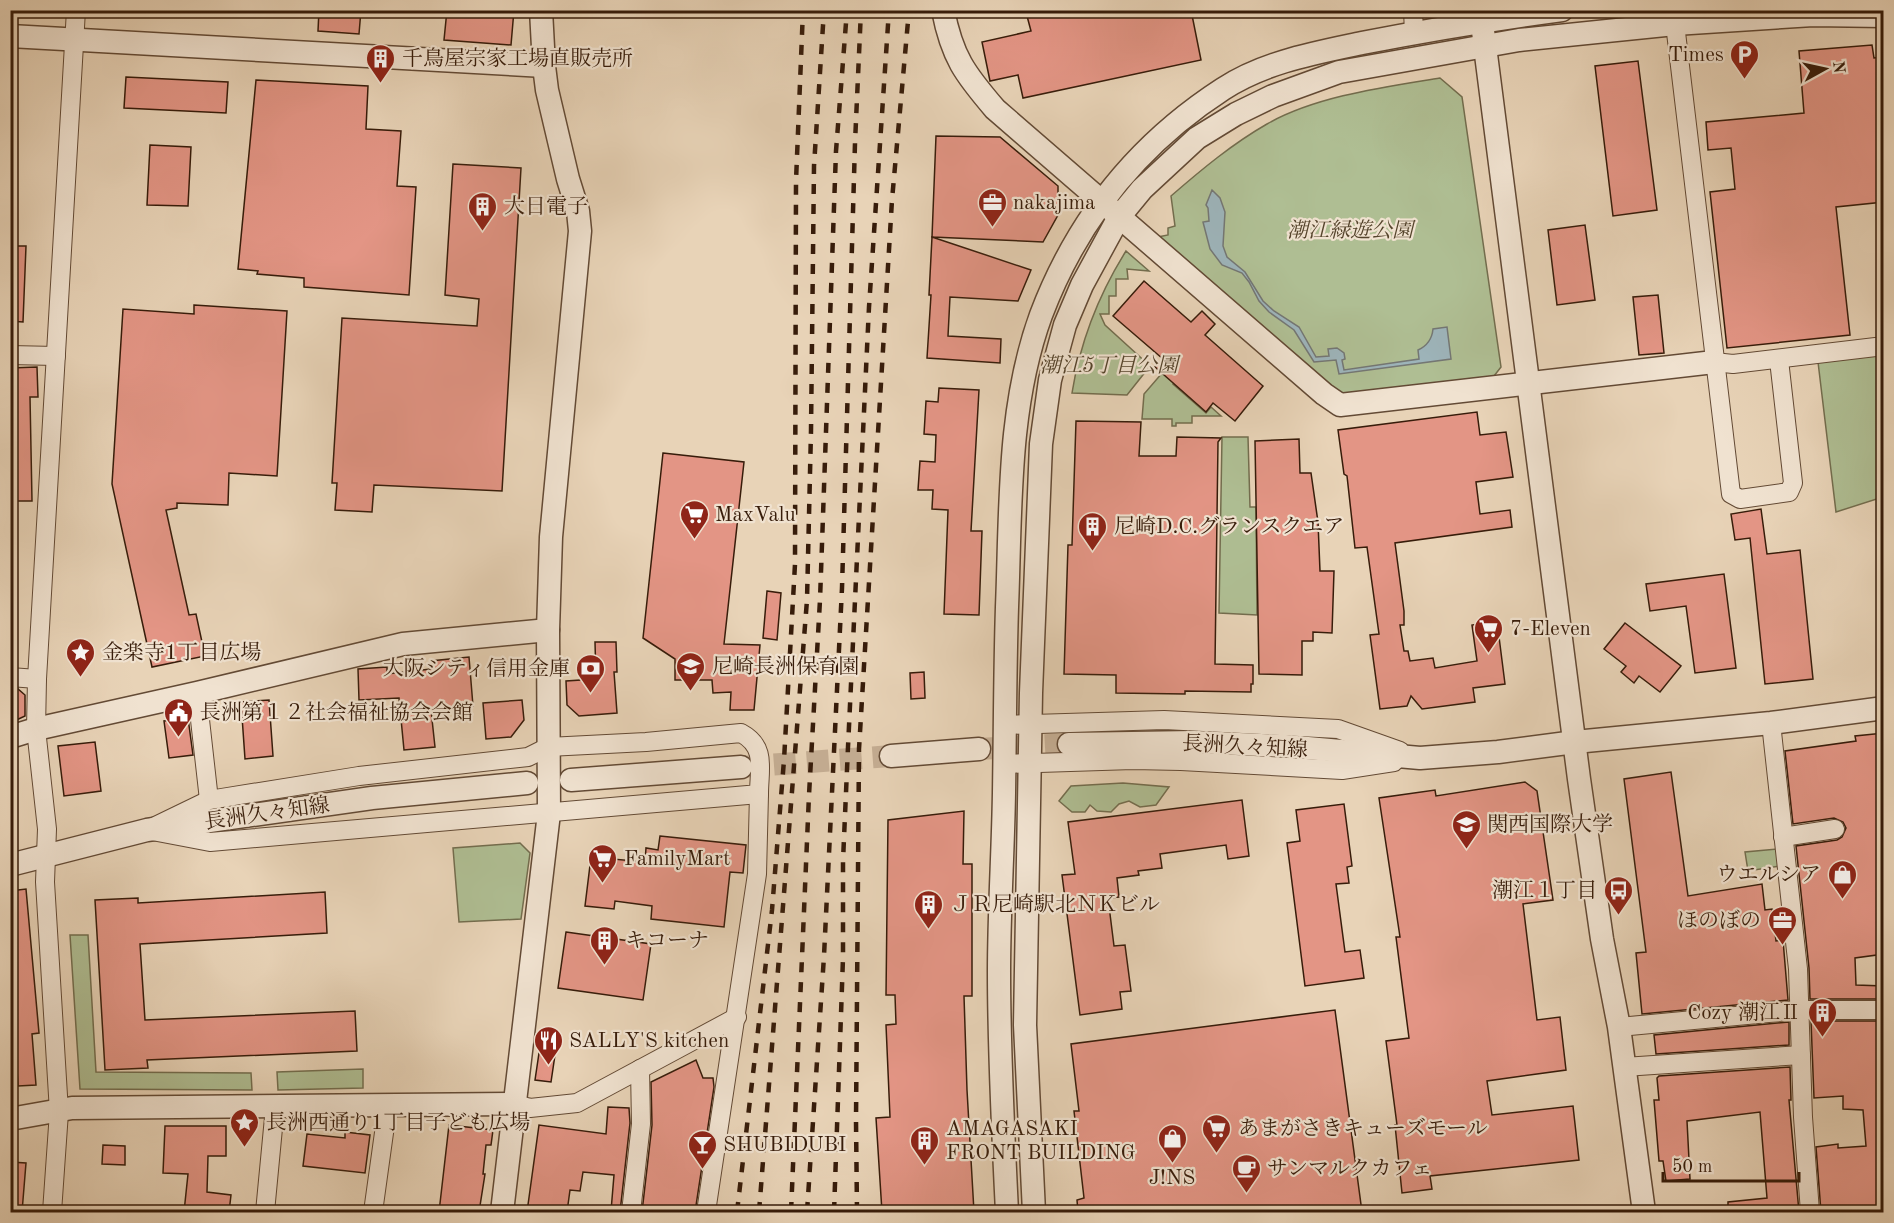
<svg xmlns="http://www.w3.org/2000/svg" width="1894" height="1223" font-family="'Old Standard TT','Noto Serif JP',serif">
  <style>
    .green { fill: #afbe93; stroke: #736d4e; stroke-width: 1.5 }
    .water { fill: #9db4ba; stroke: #747774; stroke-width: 1.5 }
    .building { fill: #e39585; stroke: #371c0a; stroke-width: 1.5 }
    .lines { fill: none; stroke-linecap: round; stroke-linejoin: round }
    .tertiary-tunnel { stroke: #c5ae94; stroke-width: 22; stroke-dasharray: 22 11; stroke-linecap: butt }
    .minor-casing { stroke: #634a35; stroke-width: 20 }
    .tertiary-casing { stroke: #634a35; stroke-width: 25 }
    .minor { stroke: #f0e2d0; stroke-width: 18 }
    .tertiary { stroke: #f0e2d0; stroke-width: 22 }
    .rail { stroke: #371c0a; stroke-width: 4.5; stroke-dasharray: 10 10; stroke-linecap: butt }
    .labels { text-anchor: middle; stroke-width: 4.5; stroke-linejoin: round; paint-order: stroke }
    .poi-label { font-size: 21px; fill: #371c0a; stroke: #f0e2d0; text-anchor: start }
    .park-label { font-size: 21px; font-style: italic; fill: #55442c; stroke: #f0e2d0 }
    .street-label { font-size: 21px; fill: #371c0a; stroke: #f0e2d0 }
  </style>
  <rect width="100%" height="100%" fill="#e8d3b7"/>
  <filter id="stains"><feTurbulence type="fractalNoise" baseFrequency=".00333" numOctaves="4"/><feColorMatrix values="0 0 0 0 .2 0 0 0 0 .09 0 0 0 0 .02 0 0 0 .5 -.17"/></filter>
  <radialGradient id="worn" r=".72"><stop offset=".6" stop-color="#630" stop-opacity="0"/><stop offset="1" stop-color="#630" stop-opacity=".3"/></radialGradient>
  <g class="green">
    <path d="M1440,78L1462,97L1501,367L1494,376L1345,394L1336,390L1158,237L1168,235V228L1175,226L1171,196C1201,170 1232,144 1267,124C1316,96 1385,87 1440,78Z"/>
    <path d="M1126,251L1149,271L1127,269L1128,279H1116V296H1109V314H1100L1105,325L1150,366L1127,395L1072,393C1080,343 1099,294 1126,251Z"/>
    <path d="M1883,354V497L1836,512L1818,362Z"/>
    <path d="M1169,365L1179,375L1173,384L1206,413L1211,407L1221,416H1192V423H1176V426H1172V419H1142L1144,394Z"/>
    <path d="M1222,437H1248L1250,507H1256L1257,615L1219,613Z"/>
    <path d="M1123,783L1169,787L1156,805L1140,807L1129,801L1119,804L1111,812L1097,811L1090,805L1085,812H1072L1059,801L1071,786Z"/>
    <path d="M520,843L530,853L521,919L459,922L453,848Z"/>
    <path d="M1777,849L1780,866L1748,871L1745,852Z"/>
    <path d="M88,935L96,1072L251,1073L252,1090L80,1089L70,935Z"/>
    <path d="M363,1069V1088L278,1090L277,1072Z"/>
  </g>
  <path class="water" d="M1212,190L1220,198L1225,212L1223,246L1227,257L1245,272L1263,301L1274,311L1299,327L1316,357L1329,356L1328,349L1337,348L1344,353L1345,359L1342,360L1344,370L1419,359L1418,350C1427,346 1432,339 1433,329L1447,327L1451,359L1339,374L1336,360L1314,362L1294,330L1269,312L1259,301L1249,282L1242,273L1222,265L1210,249L1203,222L1209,221L1208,208L1206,205Z"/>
  <g class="building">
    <path d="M319,10H361L359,34L318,31Z"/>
    <path d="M447,10H514L511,45L444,40Z"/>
    <path d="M1052,10H1191L1201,60L1023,98L1018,75L990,81L982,42L1031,31L1027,16Z"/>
    <path d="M1872,45L1874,58L1884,57V202L1836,207L1850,335L1727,348L1710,192L1735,189L1731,148L1708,150L1706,122L1804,113L1799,51Z"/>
    <path d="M1638,61L1657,210L1613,216L1595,66Z"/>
    <path d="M126,77L228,82L226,113L124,108Z"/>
    <path d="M256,80L368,86L366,129L401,131L397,186L416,187L409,295L304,287V278L257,274L258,271L238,269Z"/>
    <path d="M936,136L1000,137L1058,186V215L1043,242L932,237Z"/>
    <path d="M150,145L191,147L188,206L147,205Z"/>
    <path d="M453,164L521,168L502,491L374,485L372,512L335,510L337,483H332L342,318L477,326L479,299L445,295Z"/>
    <path d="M1585,225L1595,300L1557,305L1548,230Z"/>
    <path d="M932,237L1031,270L1018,301L950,297L948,336L1001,339L1000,363L927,358L931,295H929Z"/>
    <path d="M10,246H26L23,322L10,321Z"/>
    <path d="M1144,281L1191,322L1202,311L1215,324L1205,335L1263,386L1235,421L1213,403L1206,412L1155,367L1163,359L1113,316Z"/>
    <path d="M1658,295L1664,353L1639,355L1633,297Z"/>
    <path d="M194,305L287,311L277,476L229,473L228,505L177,503V508L166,510L189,615L196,614L205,656L152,667L112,484L123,309L194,314Z"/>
    <path d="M37,367L38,397H30L32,501H10V368Z"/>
    <path d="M939,388L979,390L971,531H982L979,615L944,614L948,510L932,509L933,490H918L920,461L935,462L936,435L924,434L926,401L938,402Z"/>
    <path d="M1477,412L1480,435L1506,432L1513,477L1476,482L1480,514L1510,510L1512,527L1395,543L1404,611V625H1400L1404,651H1408L1410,661L1433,658L1435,668L1477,661L1472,625L1497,621L1505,684L1473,688L1475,702L1422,709L1411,696L1407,706L1380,709L1370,635L1379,634L1367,547L1355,548L1347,476L1344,474L1338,430Z"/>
    <path d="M1076,421L1141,422L1139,456H1176L1177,437L1221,438L1218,442L1215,664L1253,665V684H1251V692L1185,691V694L1116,693V675L1064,674L1068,545H1072Z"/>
    <path d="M1299,439L1300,473H1311L1318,522L1320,571H1334L1332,633L1313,632V641H1302V675L1259,674L1255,441Z"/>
    <path d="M663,453L744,462L724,644L760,645L754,710H730L731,692L713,693L712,680H675V659L643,638Z"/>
    <path d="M1761,509L1767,554L1800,550L1813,679L1765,684L1750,538L1735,540L1731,514Z"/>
    <path d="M1724,574L1736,668L1695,673L1686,606L1650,611L1646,584Z"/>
    <path d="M767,591L781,593L777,640L763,638Z"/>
    <path d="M1625,623L1681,666L1660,692L1639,676L1634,683L1621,672L1626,666L1604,649Z"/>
    <path d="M595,642H616L617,672H614L617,713L579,716L567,705L566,681L596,679Z"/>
    <path d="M469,657L473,706L431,710L435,747L404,750L399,698L359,700L358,669L387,667V674L431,669L430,661Z"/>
    <path d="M924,672L925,698L911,699L910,673Z"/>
    <path d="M10,688L18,689L25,695V716L10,723Z"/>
    <path d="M269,700L273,756L245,759L241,702Z"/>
    <path d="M522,700L524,720L511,737L486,739L483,703Z"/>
    <path d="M188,718L193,755L169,758L164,721Z"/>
    <path d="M1884,733V926L1880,927L1884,954L1855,958L1856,985L1884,986V999H1810L1809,968L1796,846L1837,840L1842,837L1846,828L1843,822L1834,818L1793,824L1785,751L1856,741L1855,736Z"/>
    <path d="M95,742L101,791L64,796L58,746Z"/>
    <path d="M1671,772L1688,896L1762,884L1765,910L1772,909L1776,941L1783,940L1788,1000L1642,1014L1636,953L1646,952L1624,779Z"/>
    <path d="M1525,782L1537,791L1553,900L1523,904L1537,1020L1560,1017L1566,1070L1487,1081L1492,1115L1573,1106L1579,1160L1430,1176L1432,1189L1402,1193L1395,1125H1397L1386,1041L1409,1038L1396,937H1400L1379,798L1435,790L1436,796Z"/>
    <path d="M1242,800L1249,856L1228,859L1226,845L1160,854L1162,868L1138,871L1139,875L1117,878L1119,897L1108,898L1114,946L1125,945L1131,991L1120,992L1122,1009L1080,1015L1062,875L1075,874L1068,822Z"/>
    <path d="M1344,804L1352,866L1347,867L1349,883L1336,884L1345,952L1360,950L1364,978L1305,986L1287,843L1300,841L1296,810Z"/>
    <path d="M964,811L963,864H972V996H964L967,1090L974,1212H882L876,1118L890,1117L886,1025L896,1024L895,995H886L888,820Z"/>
    <path d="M660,836L746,845L743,873L730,872L724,927L651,919L652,906L615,901L614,909L585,906L591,857L645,862L646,848L658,850Z"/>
    <path d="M26,889L39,1033L32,1034L36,1085L18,1086L15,1035L10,1036V891Z"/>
    <path d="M325,892L327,933L140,944L145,1020L355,1011L357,1051L147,1060L148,1068L105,1070L95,900L138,898V903Z"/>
    <path d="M566,932L651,944L643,1000L558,988Z"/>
    <path d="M1335,1010L1362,1212H1078L1077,1200L1084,1198L1074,1111H1079L1071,1044Z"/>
    <path d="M1811,1021H1883L1882,1053H1884V1208L1845,1212H1821L1816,1147L1838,1144V1148L1866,1146L1863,1110L1843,1109V1096L1814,1098Z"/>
    <path d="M1789,1022V1045L1656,1054L1654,1035Z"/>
    <path d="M539,1053L555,1055L551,1082L535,1080Z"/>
    <path d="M696,1060L703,1078H713L714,1087L695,1212H642L652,1125L651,1082Z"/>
    <path d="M1790,1067L1791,1100H1789L1799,1212H1728V1202L1767,1198L1760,1112L1687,1121L1690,1179L1666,1181L1663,1161H1659L1654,1100H1659L1657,1078L1659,1076Z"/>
    <path d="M608,1107L629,1108L630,1123L620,1212L611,1211L614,1175L583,1172L580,1191L570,1190L567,1212H527L539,1125L606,1134Z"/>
    <path d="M449,1125L493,1130L491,1145H486L483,1174H485L479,1212H439Z"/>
    <path d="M165,1126H226V1156H208L207,1192L231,1195L229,1212H184L188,1174L163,1173Z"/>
    <path d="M345,1132L370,1135L365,1173L303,1166L307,1134L345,1138Z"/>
    <path d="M103,1145L125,1146V1165L102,1164Z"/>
    <path d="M10,1162L26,1163L22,1212H10Z"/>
  </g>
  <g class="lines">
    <g class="tertiary-tunnel">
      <path d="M979,749L1069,744"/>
      <path d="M741,767L891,756"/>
    </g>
    <defs>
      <g id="minor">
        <path d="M1413,10L1414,33"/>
        <path d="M1675,24L1731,494L1740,499L1789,492L1793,483L1779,360"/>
        <path d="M10,355L56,356"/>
        <path d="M1714,362L1733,364L1884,346"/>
        <path d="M10,677L37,679"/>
        <path d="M197,693L209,800"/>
        <path d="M1771,723L1798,969L1803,1117L1810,1212"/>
        <path d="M1004,725L1164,720L1338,729L1400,751"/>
        <path d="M741,733C767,747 759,769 759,794L210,842L147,830L209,800L359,776L528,757L548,747L646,742Z"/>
        <path d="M1004,764L1133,760L1181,761L1342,770L1394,762"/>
        <path d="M1783,837L1835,829"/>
        <path d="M1619,1027L1800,1010H1884"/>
        <path d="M1624,1067L1801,1055"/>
        <path d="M515,1104L530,1108L577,1103L737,1017"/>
        <path d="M52,1212L59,1112L45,882L47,829L36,729L37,679L76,10"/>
        <path d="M265,1212L275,1107"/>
        <path d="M373,1212L388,1104"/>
        <path d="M631,1212L641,1124L640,1069"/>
        <path d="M706,1212L757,874L759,794"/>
      </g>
      <g id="tertiary">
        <path d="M943,10C952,57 965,74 995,109L1324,394L1340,405L1714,362"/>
        <path d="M1483,31L1579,779L1602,939L1619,1027L1644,1212"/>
        <path d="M10,36L544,66"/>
        <path d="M10,737L36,729L197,693L403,644L548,630"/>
        <path d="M1069,744L1194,742L1285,746L1420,758L1498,752L1575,742L1771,723L1884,708"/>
        <path d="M891,756L979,749"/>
        <path d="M571,780L741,767"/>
        <path d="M10,865L147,830L372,798L527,783"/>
        <path d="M10,1119L72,1108L515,1104"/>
        <path d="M502,1212L549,813L548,630L551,537L580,231L578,211L568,179L547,90L544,66L541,10"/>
        <path d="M1007,1212C1003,1132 999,1052 999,972C999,912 1003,853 1004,793C1005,731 1005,669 1007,607C1011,510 1007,408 1041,315C1077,220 1138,144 1223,89C1264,62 1315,53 1362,43C1428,30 1495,19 1562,10"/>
        <path d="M1034,1212L1025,1025L1031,693L1041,444L1050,380L1065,325L1082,285L1119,217L1142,189L1197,138L1236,114L1273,96L1339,72L1519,40L1675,24L1813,15L1884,16"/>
      </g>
    </defs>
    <use href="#minor" class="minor-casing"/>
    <use href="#tertiary" class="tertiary-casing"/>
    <use href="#minor" class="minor"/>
    <use href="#tertiary" class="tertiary"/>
    <g class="rail">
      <path d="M737,1212L772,910L784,760L795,564L796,181L803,10"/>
      <path d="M759,1212L807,600L811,431L814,166L824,10"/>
      <path d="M791,1212L809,795L820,600L836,151L847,10"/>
      <path d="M807,1212L824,956L842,588L855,143L861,10"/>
      <path d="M834,1212L843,958V861L848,747L869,307L889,10"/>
      <path d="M857,1212L856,1121L859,749L892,200L909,10"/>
    </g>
  </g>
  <defs>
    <symbol id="parking-pin" viewBox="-11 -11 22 30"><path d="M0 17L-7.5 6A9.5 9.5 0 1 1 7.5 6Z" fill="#8f2418" stroke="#f0e2d0"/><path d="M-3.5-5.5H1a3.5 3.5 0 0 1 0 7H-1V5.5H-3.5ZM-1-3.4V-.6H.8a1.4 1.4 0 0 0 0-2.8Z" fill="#fff"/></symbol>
    <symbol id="building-pin" viewBox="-11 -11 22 30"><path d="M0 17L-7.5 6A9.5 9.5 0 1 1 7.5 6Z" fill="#8f2418" stroke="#f0e2d0"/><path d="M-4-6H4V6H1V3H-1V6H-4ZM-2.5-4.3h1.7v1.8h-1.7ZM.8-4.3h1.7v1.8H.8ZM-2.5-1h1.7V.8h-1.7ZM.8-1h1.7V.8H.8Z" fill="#fff"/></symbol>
    <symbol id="office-pin" viewBox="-11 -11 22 30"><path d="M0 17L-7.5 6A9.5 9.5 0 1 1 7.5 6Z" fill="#8f2418" stroke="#f0e2d0"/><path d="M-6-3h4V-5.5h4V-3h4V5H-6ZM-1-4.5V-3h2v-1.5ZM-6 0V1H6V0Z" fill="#fff"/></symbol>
    <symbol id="supermarket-pin" viewBox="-11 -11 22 30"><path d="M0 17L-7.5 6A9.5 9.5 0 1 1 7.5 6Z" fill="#8f2418" stroke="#f0e2d0"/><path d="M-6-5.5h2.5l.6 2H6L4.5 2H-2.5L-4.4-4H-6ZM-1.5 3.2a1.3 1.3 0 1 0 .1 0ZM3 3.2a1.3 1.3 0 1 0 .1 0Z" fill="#fff"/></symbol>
    <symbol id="sight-pin" viewBox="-11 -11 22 30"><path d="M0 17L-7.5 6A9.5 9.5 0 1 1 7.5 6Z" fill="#8f2418" stroke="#f0e2d0"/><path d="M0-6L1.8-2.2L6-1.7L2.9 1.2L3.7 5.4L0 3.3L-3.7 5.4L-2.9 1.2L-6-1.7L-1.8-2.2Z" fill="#fff"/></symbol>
    <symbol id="school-pin" viewBox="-11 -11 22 30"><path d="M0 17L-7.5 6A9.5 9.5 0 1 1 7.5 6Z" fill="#8f2418" stroke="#f0e2d0"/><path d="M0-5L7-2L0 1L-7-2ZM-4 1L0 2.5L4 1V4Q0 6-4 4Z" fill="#fff"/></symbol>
    <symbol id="bank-pin" viewBox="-11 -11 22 30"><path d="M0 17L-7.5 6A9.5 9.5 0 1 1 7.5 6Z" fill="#8f2418" stroke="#f0e2d0"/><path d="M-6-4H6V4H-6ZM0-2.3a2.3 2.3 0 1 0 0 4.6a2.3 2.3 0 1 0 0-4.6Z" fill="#fff"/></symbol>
    <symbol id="civic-pin" viewBox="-11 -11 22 30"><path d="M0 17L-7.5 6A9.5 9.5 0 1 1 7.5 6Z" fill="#8f2418" stroke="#f0e2d0"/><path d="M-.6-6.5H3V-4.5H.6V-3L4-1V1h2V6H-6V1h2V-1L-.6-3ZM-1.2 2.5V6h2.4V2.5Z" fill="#fff"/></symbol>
    <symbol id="university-pin" viewBox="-11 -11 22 30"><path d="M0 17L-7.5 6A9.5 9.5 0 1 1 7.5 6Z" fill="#8f2418" stroke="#f0e2d0"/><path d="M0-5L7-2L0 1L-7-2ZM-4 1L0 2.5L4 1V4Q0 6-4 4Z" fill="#fff"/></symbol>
    <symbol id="shop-pin" viewBox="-11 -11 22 30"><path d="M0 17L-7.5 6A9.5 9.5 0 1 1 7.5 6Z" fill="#8f2418" stroke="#f0e2d0"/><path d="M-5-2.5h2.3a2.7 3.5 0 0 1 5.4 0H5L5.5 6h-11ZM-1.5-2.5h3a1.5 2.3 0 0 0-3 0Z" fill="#fff"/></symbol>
    <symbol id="bus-pin" viewBox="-11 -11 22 30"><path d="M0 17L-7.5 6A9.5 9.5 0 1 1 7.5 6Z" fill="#8f2418" stroke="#f0e2d0"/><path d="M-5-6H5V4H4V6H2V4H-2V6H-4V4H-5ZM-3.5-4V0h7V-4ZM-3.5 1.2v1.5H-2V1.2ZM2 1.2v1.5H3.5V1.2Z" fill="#fff"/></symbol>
    <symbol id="restaurant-pin" viewBox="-11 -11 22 30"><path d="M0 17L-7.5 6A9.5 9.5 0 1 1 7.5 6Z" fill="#8f2418" stroke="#f0e2d0"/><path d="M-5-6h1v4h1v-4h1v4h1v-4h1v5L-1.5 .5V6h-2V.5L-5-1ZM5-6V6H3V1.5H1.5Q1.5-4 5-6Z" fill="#fff"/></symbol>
    <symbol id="bar-pin" viewBox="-11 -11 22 30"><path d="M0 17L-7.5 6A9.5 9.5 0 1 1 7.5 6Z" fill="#8f2418" stroke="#f0e2d0"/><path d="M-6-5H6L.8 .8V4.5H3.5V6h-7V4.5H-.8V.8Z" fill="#fff"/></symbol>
    <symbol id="cafe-pin" viewBox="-11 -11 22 30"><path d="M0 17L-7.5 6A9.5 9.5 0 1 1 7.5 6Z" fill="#8f2418" stroke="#f0e2d0"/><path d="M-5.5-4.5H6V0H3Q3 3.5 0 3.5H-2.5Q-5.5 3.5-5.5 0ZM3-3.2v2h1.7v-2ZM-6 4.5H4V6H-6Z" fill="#fff"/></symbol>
  </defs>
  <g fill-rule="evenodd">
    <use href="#parking-pin" x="1728" y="38" width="33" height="45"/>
    <use href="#building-pin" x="364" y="42" width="33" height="45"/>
    <use href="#office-pin" x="976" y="186" width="33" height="45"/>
    <use href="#building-pin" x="466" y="190" width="33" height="45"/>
    <use href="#supermarket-pin" x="678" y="498" width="33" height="45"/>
    <use href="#building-pin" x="1076" y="510" width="33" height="45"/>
    <use href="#supermarket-pin" x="1472" y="612" width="33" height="45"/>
    <use href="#sight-pin" x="64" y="636" width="33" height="45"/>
    <use href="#school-pin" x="674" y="650" width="33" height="45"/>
    <use href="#bank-pin" x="574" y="652" width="33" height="45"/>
    <use href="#civic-pin" x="162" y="696" width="33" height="45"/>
    <use href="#university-pin" x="1450" y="808" width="33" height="45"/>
    <use href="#supermarket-pin" x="586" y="842" width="33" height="45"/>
    <use href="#shop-pin" x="1826" y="858" width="33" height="45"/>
    <use href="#bus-pin" x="1602" y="874" width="33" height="45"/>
    <use href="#building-pin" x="912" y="888" width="33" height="45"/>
    <use href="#office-pin" x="1766" y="904" width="33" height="45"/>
    <use href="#building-pin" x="588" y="924" width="33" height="45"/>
    <use href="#building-pin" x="1806" y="996" width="33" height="45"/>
    <use href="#restaurant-pin" x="532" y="1024" width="33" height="45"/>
    <use href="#sight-pin" x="228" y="1106" width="33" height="45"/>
    <use href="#supermarket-pin" x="1200" y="1112" width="33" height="45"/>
    <use href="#shop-pin" x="1156" y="1122" width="33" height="45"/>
    <use href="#building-pin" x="908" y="1124" width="33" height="45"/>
    <use href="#bar-pin" x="686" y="1128" width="33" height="45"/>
    <use href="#cafe-pin" x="1230" y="1152" width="33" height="45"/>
  </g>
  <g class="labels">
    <g class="poi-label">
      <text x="1724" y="61" text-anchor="end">Times</text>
      <text x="402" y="65">千鳥屋宗家工場直販売所</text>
      <text x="1013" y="209">nakajima</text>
      <text x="504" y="213">大日電子</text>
      <text x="715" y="521">MaxValu</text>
      <text x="1114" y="533">尼崎D.C.グランスクエア</text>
      <text x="1510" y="635">7-Eleven</text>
      <text x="102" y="659">金楽寺1丁目広場</text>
      <text x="712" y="673">尼崎長洲保育園</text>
      <text x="570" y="675" text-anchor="end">大阪シティ信用金庫</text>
      <text x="200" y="719">長洲第１２社会福祉協会会館</text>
      <text x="1487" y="831">関西国際大学</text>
      <text x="624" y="865">FamilyMart</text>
      <text x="1821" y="881" text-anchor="end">ウエルシア</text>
      <text x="1597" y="897" text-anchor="end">潮江１丁目</text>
      <text x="950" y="911">ＪＲ尼崎駅北ＮＫビル</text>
      <text x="1761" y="927" text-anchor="end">ほのぼの</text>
      <text x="625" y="947">キコーナ</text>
      <text x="1801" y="1019" text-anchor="end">Cozy 潮江Ⅱ</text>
      <text x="569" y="1047">SALLY'S kitchen</text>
      <text x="266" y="1129">長洲西通り1丁目子ども広場</text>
      <text x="946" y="1135">AMAGASAKI<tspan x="946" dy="24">FRONT BUILDING</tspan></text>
      <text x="1238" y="1135">あまがさきキューズモール</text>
      <text x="723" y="1151">SHUBIDUBI</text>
      <text x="1267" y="1175">サンマルクカフェ</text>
      <text x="1172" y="1184" text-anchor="middle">J!NS</text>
    </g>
    <g class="park-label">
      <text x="1350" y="237">潮江緑遊公園</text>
      <text x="1109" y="372">潮江5丁目公園</text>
    </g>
    <g class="street-label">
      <text transform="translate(1245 746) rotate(3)" y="7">長洲久々知線</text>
      <text transform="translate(267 813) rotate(-8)" y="7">長洲久々知線</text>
    </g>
  </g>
  <rect width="1894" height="1223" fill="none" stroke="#e8d3b7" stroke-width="36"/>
  <rect x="12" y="12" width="1870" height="1199" fill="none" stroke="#371c0a" stroke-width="3"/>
  <rect x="18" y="18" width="1858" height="1187" fill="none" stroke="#371c0a" stroke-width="1.5"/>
  <g transform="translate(1825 69) rotate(82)" stroke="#f0e2d0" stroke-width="4.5" paint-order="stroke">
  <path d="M0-4.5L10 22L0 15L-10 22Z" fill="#371c0a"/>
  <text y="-9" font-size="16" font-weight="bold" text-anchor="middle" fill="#371c0a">N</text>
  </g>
  <path d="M1663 1172v9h136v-9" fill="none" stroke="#371c0a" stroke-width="3"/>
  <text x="1672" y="1172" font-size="18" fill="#371c0a" stroke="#f0e2d0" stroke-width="4.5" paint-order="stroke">50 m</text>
  <rect width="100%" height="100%" filter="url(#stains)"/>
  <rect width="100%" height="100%" fill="url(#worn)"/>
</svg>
